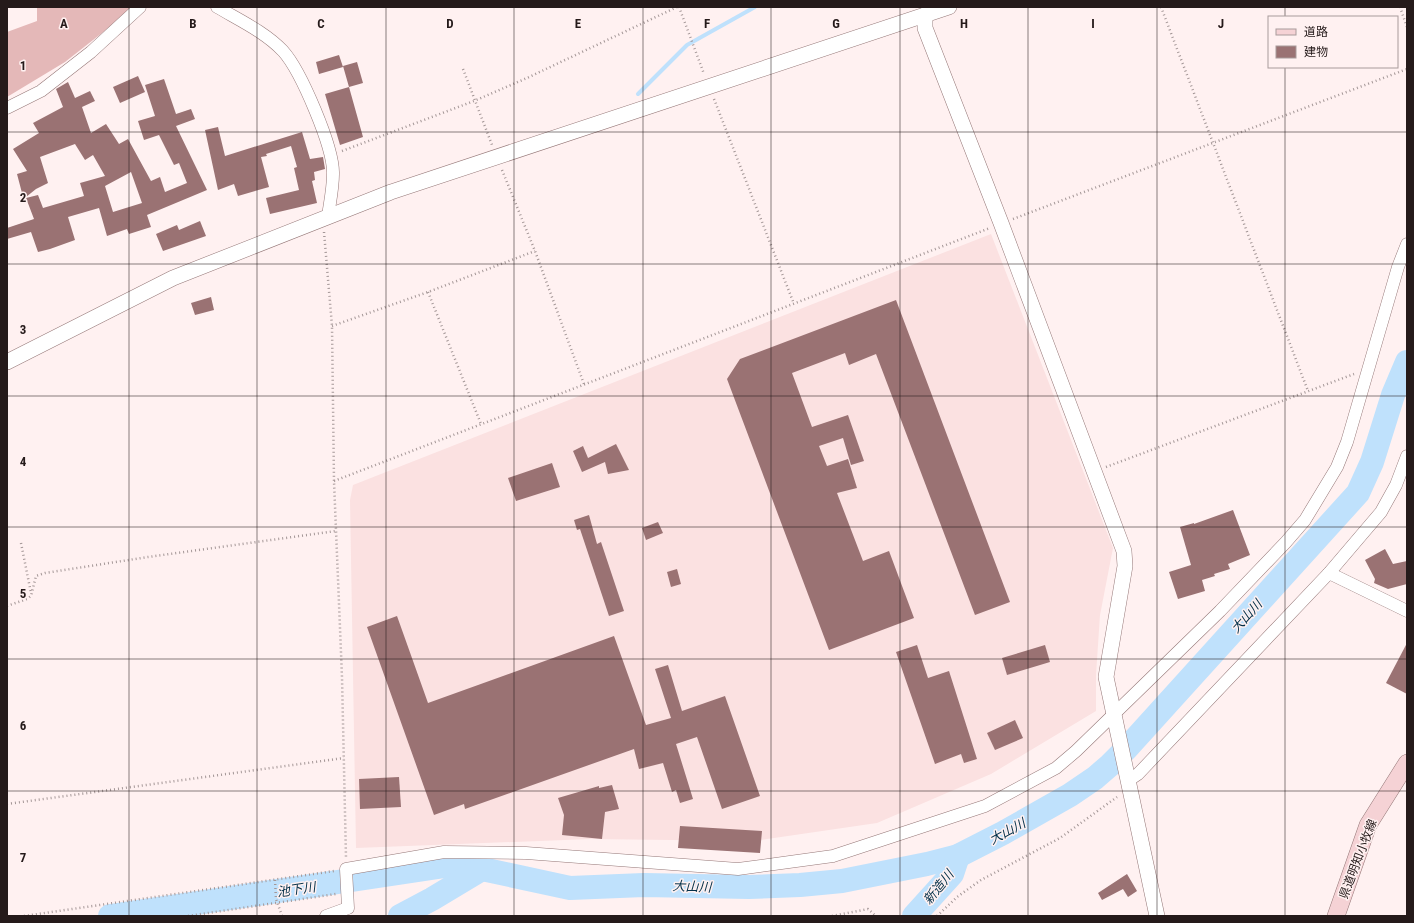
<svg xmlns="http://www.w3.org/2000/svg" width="1414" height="923" font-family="'Roboto Condensed','Noto Sans JP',sans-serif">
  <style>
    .built { fill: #fbe1e1 }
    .forest { fill: #e4b8b8 }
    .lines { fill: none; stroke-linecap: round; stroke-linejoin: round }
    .stream { stroke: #bfe1fc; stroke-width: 4 }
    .river { stroke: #bfe1fc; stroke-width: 24 }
    .building { fill: #9a7273; fill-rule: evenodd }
    .minor-casing { stroke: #957878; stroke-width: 13 }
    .tertiary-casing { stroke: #957878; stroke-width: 16 }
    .secondary-casing { stroke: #957878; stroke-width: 18 }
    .path { stroke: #a49797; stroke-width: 2.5; stroke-dasharray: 1 3; stroke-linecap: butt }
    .minor { stroke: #fff; stroke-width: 12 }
    .tertiary { stroke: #fff; stroke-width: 15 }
    .secondary { stroke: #f5d2d5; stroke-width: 17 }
    .grid { fill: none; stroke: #251a1a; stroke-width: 1; stroke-opacity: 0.55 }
    .labels { text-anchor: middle; stroke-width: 3; stroke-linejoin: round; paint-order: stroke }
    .street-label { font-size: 12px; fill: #251a1a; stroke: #fff1f1 }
    .water-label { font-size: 13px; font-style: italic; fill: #033049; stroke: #fff1f1 }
    .grid-label { font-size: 13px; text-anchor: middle; font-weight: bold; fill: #251a1a; stroke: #fff1f1; stroke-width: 3; stroke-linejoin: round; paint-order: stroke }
  </style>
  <rect width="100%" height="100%" fill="#fff1f1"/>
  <path class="built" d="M991,234L1113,548L1100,615L1096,675V711L991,774L877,823L753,841L590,839L356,848L350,500L353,485Z"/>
  <path class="forest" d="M37,7H135L65,62L7,97V32L37,21Z"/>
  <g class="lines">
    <path class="stream" d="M638,94L687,45L755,7"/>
    <g class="river">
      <path d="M110,916L445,866L482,869L570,888L644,885L749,887L800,885L842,881L927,864L958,856L1003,833L1070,795L1095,778L1110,765L1127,748L1358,493L1372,462L1393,395L1407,362"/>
      <path d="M400,916L432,899L482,869"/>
      <path d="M914,916L952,874L958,856"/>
    </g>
  </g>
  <g class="building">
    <path d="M339,55L343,67L319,74L316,62Z"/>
    <path d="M357,62L363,83L349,87L363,137L340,145L325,94L349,87L343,66Z"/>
    <path d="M138,76L145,92L120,103L113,87Z"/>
    <path d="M164,79L176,114L191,109L195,119L176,126L207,190L147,215L151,227L129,234L127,229L107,236L99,208L68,217L75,240L50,249L38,252L31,232L7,239V228L34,219L26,198L38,195L43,208L84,196L80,183L105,176L93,155L85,160L75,144L40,157L48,183L36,189L26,197L24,193H22L17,174L27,171L13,149L39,133L33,123L63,107L56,89L68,82L75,98L90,91L95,101L82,107L91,133L106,124L119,144L128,139L151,181L160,177L165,192L187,183L179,163L174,165L159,135L144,140L138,121L155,116L145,85ZM131,172L142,203L113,212L105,186Z"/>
    <path d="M218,127L225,156L302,132L310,159L323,157L325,169L314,172L315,180L312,181L317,203L270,214L266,198L299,190L294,168L297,167L291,146L266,154L267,156L261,157L269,187L238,196L234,184L218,190L205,130Z"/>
    <path d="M200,221L206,236L163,251L156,234L177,225L179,230Z"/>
    <path d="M211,297L214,310L195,315L191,303Z"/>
    <path d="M896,300L1010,602L975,615L876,354L849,365L845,353L792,373L812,427L848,415L864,461L851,465L843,438L819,446L827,466L848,459L857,488L837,493L863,561L889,551L914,618L829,650L727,379L740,359Z"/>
    <path d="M616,444L629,470L608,474L605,462L582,472L573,451L583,446L588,458Z"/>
    <path d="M552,463L560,487L516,501L508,478Z"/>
    <path d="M1233,510L1250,555L1228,564L1230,569L1214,574L1215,576L1202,580L1205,591L1178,599L1169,572L1191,565L1180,527L1194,523V524Z"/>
    <path d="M589,515L597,544L601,542L624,611L609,616L580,529L577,530L574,520Z"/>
    <path d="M658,522L663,533L646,540L642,528Z"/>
    <path d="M1385,549L1393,564L1407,561V584L1388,589L1374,583L1375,579L1365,560Z"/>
    <path d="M677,569L681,584L671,587L667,572Z"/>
    <path d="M397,616L428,703L614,636L646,725L671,718L655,669L668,665L682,711L725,696L760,796L722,809L697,737L676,744L693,799L680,803L676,790L672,792L663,763L639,769L634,749L465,809L464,804L434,815L367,627Z"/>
    <path d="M1407,643V694L1386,683Z"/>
    <path d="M917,645L928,678L949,671L977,759L964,763L961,754L935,764L896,652Z"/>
    <path d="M1045,645L1050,662L1007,675L1002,658Z"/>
    <path d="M1015,720L1023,738L995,750L987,733Z"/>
    <path d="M399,777L401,807L360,809L359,779Z"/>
    <path d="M612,785L619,809L605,812L602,839L562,835L564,815L558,798L599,786V788Z"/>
    <path d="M680,826L762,831L760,853L678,848Z"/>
    <path d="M1127,874L1137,891L1128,897L1123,889L1102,900L1098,893Z"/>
  </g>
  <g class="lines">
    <defs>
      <g id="minor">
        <path d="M217,7C239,20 265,32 283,51C301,71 334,148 333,174C333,188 330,202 328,216"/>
        <path d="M7,108L41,91L91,52L140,7"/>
        <path d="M1329,573L1407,611"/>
        <path d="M1129,780L1138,774L1329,573L1381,512L1396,485L1407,456"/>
        <path d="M326,916L348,908L346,869L444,852L526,853L738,869L833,856L985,806L1056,768L1076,751L1220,611L1286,542L1305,520L1337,467L1347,442L1398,267L1407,244"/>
      </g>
      <g id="tertiary">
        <path d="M925,15V28L1001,223L1124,551L1125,566L1106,677L1157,916"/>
        <path d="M7,362L173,278L391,192L949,7"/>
      </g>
      <path id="secondary" d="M1336,916L1368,825L1407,763"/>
    </defs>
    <use href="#minor" class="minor-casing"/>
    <use href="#tertiary" class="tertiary-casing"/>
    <use href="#secondary" class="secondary-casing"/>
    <g class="path">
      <path d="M679,7L704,74"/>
      <path d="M1161,7L1308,391"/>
      <path d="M1400,7L1407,27"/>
      <path d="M463,69L492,145"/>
      <path d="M714,99L794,304"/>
      <path d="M342,151L474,101L527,78L677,7"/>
      <path d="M502,170L535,251L584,384"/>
      <path d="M1013,219L1407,69"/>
      <path d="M324,232L332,326L334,481L342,677L346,858"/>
      <path d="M428,292L481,424"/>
      <path d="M332,326L428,292L535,251"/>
      <path d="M1106,467L1354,374"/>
      <path d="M334,481L990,228"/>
      <path d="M21,543L31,593"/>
      <path d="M7,606L27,599L31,596L36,576L45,573L148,557L336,531"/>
      <path d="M7,804L344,758"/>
      <path d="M275,880L276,899L282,916"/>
      <path d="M24,916L334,871"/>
      <path d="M188,916L336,894"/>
      <path d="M832,916L868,909L876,916"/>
      <path d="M937,916L957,897L981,880L1060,838L1117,797"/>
    </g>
    <use href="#minor" class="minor"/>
    <use href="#tertiary" class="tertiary"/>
    <use href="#secondary" class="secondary"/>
  </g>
  <path class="grid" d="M129,7V916M257,7V916M386,7V916M514,7V916M643,7V916M771,7V916M900,7V916M1028,7V916M1157,7V916M1285,7V17M1285,67V916M7,132H1407M7,264H1407M7,396H1407M7,527H1407M7,659H1407M7,791H1407"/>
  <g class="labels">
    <g class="street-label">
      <text transform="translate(1358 859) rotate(-69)" y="4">県道明知小牧線</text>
    </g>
    <g class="water-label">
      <text transform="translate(1246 616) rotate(-48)" y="5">大山川</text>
      <text transform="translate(1007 831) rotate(-28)" y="5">大山川</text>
      <text transform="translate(692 886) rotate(2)" y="5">大山川</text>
      <text transform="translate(938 887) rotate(-51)" y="5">新造川</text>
      <text transform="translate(296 889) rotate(-8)" y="5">池下川</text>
    </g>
  </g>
  <g class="grid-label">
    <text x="64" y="28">A</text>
    <text x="193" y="28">B</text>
    <text x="321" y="28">C</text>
    <text x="450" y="28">D</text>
    <text x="578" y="28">E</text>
    <text x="707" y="28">F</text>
    <text x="836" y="28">G</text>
    <text x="964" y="28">H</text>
    <text x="1093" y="28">I</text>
    <text x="1221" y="28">J</text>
    <text x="23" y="70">1</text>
    <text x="23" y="202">2</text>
    <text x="23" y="334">3</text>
    <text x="23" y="466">4</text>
    <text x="23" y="598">5</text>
    <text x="23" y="730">6</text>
    <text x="23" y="862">7</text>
  </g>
  <rect width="1414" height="923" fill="none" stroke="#251a1a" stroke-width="16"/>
  <rect x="1268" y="16" width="130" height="52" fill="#fff1f1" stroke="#a89b9b"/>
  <rect x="1276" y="29" width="20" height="6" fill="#f5d2d5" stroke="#a89b9b"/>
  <text x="1304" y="36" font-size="12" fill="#251a1a">道路</text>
  <rect x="1276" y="46" width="20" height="12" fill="#9a7273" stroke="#a89b9b"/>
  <text x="1304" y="56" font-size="12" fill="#251a1a">建物</text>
</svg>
